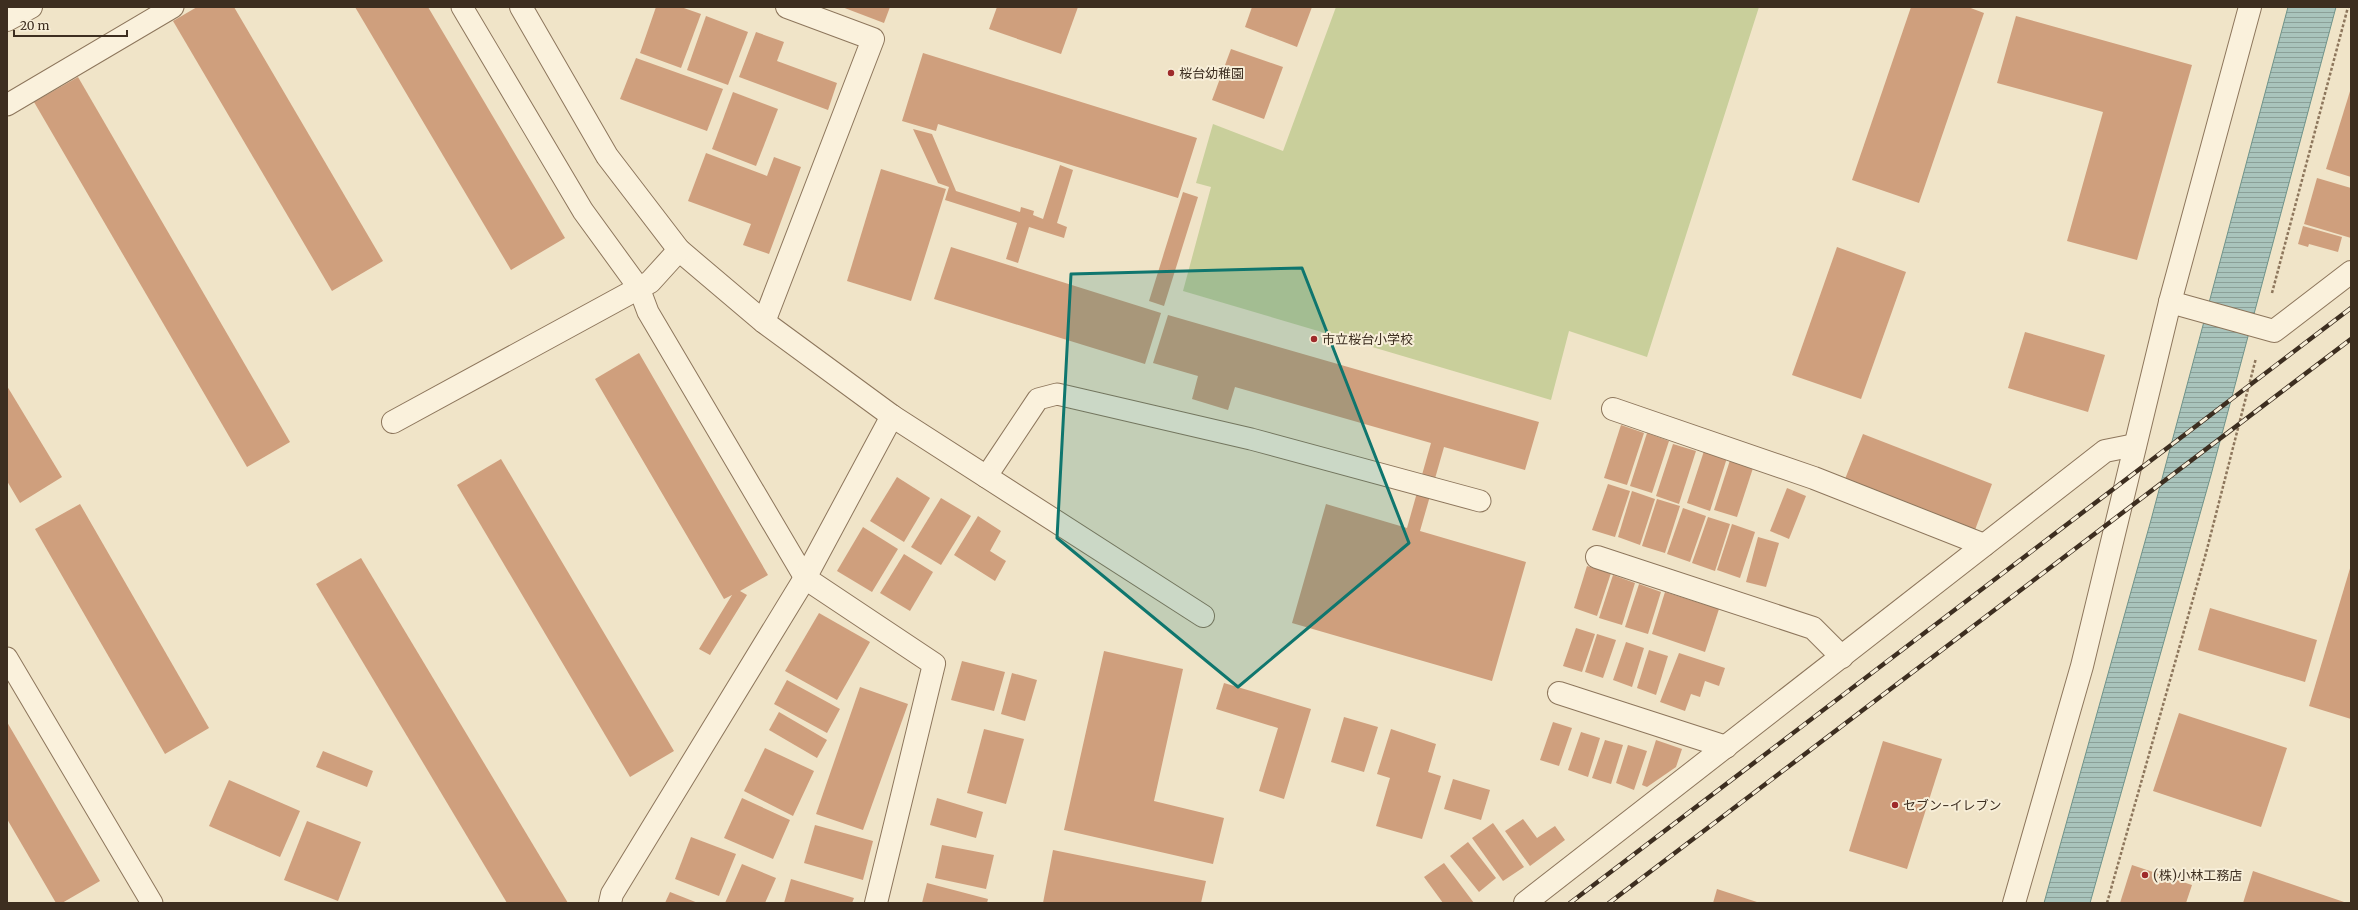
<svg xmlns="http://www.w3.org/2000/svg" width="2358" height="910" font-family="Merriweather,'Noto Sans JP',serif">
  <style>
    .pitch { fill: #c9cf9b }
    .water { fill: url(#water-rules); stroke: #6f938a }
    .building { fill: #cf9f7d }
    .lines { fill: none; stroke-linecap: round; stroke-linejoin: round }
    .service-casing { stroke: #8d765c; stroke-width: 23 }
    .minor-casing { stroke: #8d765c; stroke-width: 24 }
    .tertiary-casing { stroke: #8d765c; stroke-width: 24 }
    .path { stroke: #8d765c; stroke-width: 2.5; stroke-dasharray: 3 2; stroke-linecap: butt }
    .service { stroke: #faf1dc; stroke-width: 21 }
    .minor { stroke: #faf1dc; stroke-width: 22 }
    .tertiary { stroke: #faf1dc; stroke-width: 22 }
    .rail-casing { stroke: #3d2e20; stroke-width: 4.5 }
    .rail { stroke: #f7eed8; stroke-width: 3; stroke-dasharray: 9; stroke-linecap: butt }
    .marked { fill: #0f766e; fill-opacity: 0.2; stroke: #0f766e; stroke-width: 3; stroke-linejoin: round }
    .poi-dot { fill: #9e2a2b; stroke: #f7eed8; stroke-width: 1.5 }
    .labels { text-anchor: middle; stroke-width: 4; stroke-linejoin: round; paint-order: stroke }
    .poi-label { font-size: 13px; fill: #3d2e20; stroke: #f7eed8; text-anchor: start }
  </style>
  <defs>
    <pattern id="water-rules" width="6" height="5" patternUnits="userSpaceOnUse"><rect width="6" height="5" fill="#a9c4bc"/><path d="M0 2.5h6" fill="none" stroke="#8ba098"/></pattern>
  </defs>
  <rect width="100%" height="100%" fill="#f0e4c8"/>
  <path class="pitch" d="M1336,7H1759L1647,357L1569,331L1551,400L1183,291L1211,187L1196,183L1213,124L1283,151Z"/>
  <path class="water" d="M2288,7H2336L2211,475L2090,903H2044L2151,520Z"/>
  <g class="building">
    <path d="M197,7H234L383,261L332,291L173,21Z"/>
    <path d="M355,7H428L565,238L511,270Z"/>
    <path d="M656,7H681L701,14L681,68L640,53Z"/>
    <path d="M842,7H890L884,23Z"/>
    <path d="M997,7H1078L1061,54L989,29Z"/>
    <path d="M1252,7H1312L1297,47L1245,27Z"/>
    <path d="M1911,7H1968L1984,13L1919,203L1852,180Z"/>
    <path d="M706,16L748,32L728,85L687,70Z"/>
    <path d="M2016,16L2192,65L2137,260L2067,241L2103,112L1997,83Z"/>
    <path d="M756,32L784,42L777,61L837,83L828,110L739,77Z"/>
    <path d="M1231,49L1283,67L1264,119L1212,100Z"/>
    <path d="M923,53L1197,138L1178,198L938,124L936,131L902,121Z"/>
    <path d="M636,58L723,89L707,131L620,99Z"/>
    <path d="M78,77L290,442L247,467L34,102Z"/>
    <path d="M2351,88V177L2326,169Z"/>
    <path d="M733,92L778,109L756,166L712,149Z"/>
    <path d="M913,129L932,134L956,191L1020,212L1021,207L1034,211L1033,215L1043,219L1060,165L1073,170L1057,223L1067,227L1064,238L1029,227L1018,263L1006,259L1017,223L945,200L949,187L938,183Z"/>
    <path d="M706,153L767,176L774,157L801,167L769,254L743,245L751,224L688,201Z"/>
    <path d="M881,169L946,189L911,301L847,281Z"/>
    <path d="M2317,178L2351,188V238L2304,224Z"/>
    <path d="M1183,192L1198,197L1164,306L1149,301Z"/>
    <path d="M2303,226L2342,237L2338,252L2309,244L2308,247L2298,244Z"/>
    <path d="M951,247L1161,313L1145,364L934,299Z"/>
    <path d="M1837,247L1906,272L1861,399L1792,375Z"/>
    <path d="M1168,315L1539,422L1525,470L1444,447L1420,531L1526,562L1492,681L1292,623L1326,504L1407,528L1431,443L1235,387L1228,410L1192,399L1198,376L1153,363Z"/>
    <path d="M2025,332L2105,355L2088,412L2008,388Z"/>
    <path d="M639,353L768,575L740,591L747,595L710,655L699,649L732,595L724,599L595,379Z"/>
    <path d="M7,386L62,477L20,503L7,481Z"/>
    <path d="M1621,425L1644,433L1627,485L1604,478Z"/>
    <path d="M1647,433L1669,441L1652,493L1630,486Z"/>
    <path d="M1863,434L1992,484L1975,530L1845,479Z"/>
    <path d="M1673,444L1696,451L1679,504L1656,496Z"/>
    <path d="M1704,451L1727,458L1710,511L1687,503Z"/>
    <path d="M1731,457L1754,465L1737,517L1714,510Z"/>
    <path d="M501,459L674,751L630,777L457,485Z"/>
    <path d="M897,477L930,498L904,542L870,521Z"/>
    <path d="M1608,484L1630,491L1615,537L1592,530Z"/>
    <path d="M1787,488L1806,496L1789,539L1770,531Z"/>
    <path d="M1632,491L1655,499L1640,545L1618,537Z"/>
    <path d="M941,498L971,516L941,565L911,547Z"/>
    <path d="M1657,499L1680,506L1665,553L1642,546Z"/>
    <path d="M80,504L209,728L165,754L35,529Z"/>
    <path d="M1683,508L1706,516L1690,562L1667,554Z"/>
    <path d="M978,516L1001,531L990,551L1006,561L995,581L954,555Z"/>
    <path d="M1708,517L1730,524L1715,571L1692,563Z"/>
    <path d="M1732,524L1755,532L1740,578L1717,570Z"/>
    <path d="M863,527L898,549L872,592L837,571Z"/>
    <path d="M1758,537L1779,543L1766,587L1746,582Z"/>
    <path d="M904,554L933,572L910,611L880,593Z"/>
    <path d="M361,558L568,903H507L316,584Z"/>
    <path d="M2351,565V719L2309,706Z"/>
    <path d="M1587,566L1611,573L1597,616L1574,608Z"/>
    <path d="M1613,575L1635,583L1622,625L1599,618Z"/>
    <path d="M1639,584L1661,592L1648,634L1625,627Z"/>
    <path d="M1665,592L1719,609L1705,652L1652,634Z"/>
    <path d="M2210,608L2317,640L2305,682L2198,650Z"/>
    <path d="M819,613L870,642L837,700L785,671Z"/>
    <path d="M1576,628L1595,634L1582,672L1563,666Z"/>
    <path d="M1597,634L1616,640L1603,678L1585,672Z"/>
    <path d="M1626,642L1644,648L1632,687L1613,680Z"/>
    <path d="M1649,650L1668,656L1656,695L1637,688Z"/>
    <path d="M1104,651L1183,669L1154,801L1224,818L1213,864L1064,830Z"/>
    <path d="M1679,653L1725,668L1719,686L1705,681L1700,697L1691,694L1685,711L1660,702Z"/>
    <path d="M962,661L1005,672L994,711L951,700Z"/>
    <path d="M1012,673L1037,680L1025,721L1001,714Z"/>
    <path d="M787,680L840,709L827,733L774,704Z"/>
    <path d="M1224,683L1311,709L1284,799L1259,791L1278,728L1216,709Z"/>
    <path d="M860,687L908,704L863,830L816,814Z"/>
    <path d="M779,712L827,740L817,758L769,730Z"/>
    <path d="M2179,713L2287,748L2261,827L2153,791Z"/>
    <path d="M1344,717L1378,727L1364,772L1331,762Z"/>
    <path d="M7,722L100,881L62,903H56L7,819Z"/>
    <path d="M1553,722L1572,728L1559,766L1540,760Z"/>
    <path d="M984,729L1024,739L1006,804L967,793Z"/>
    <path d="M1391,729L1436,744L1428,772L1441,776L1422,839L1376,826L1390,778L1377,774Z"/>
    <path d="M1581,732L1600,738L1588,777L1568,770Z"/>
    <path d="M1605,740L1623,745L1611,784L1592,778Z"/>
    <path d="M1656,740L1682,749L1676,767L1647,787L1642,785Z"/>
    <path d="M1883,741L1942,759L1907,869L1849,851Z"/>
    <path d="M1628,745L1647,751L1634,790L1616,783Z"/>
    <path d="M765,748L814,771L793,816L744,791Z"/>
    <path d="M323,751L373,771L367,787L316,767Z"/>
    <path d="M1453,779L1490,790L1481,820L1444,809Z"/>
    <path d="M229,780L300,811L280,857L209,826Z"/>
    <path d="M742,798L790,820L773,859L724,838Z"/>
    <path d="M937,798L983,812L976,838L930,825Z"/>
    <path d="M1523,819L1537,838L1555,826L1565,840L1530,866L1505,831Z"/>
    <path d="M307,821L361,842L338,901L284,880Z"/>
    <path d="M1493,823L1524,867L1503,881L1472,838Z"/>
    <path d="M815,825L873,841L863,880L804,863Z"/>
    <path d="M691,837L736,854L719,896L675,879Z"/>
    <path d="M1468,842L1496,878L1479,892L1450,856Z"/>
    <path d="M942,845L994,855L986,889L935,878Z"/>
    <path d="M1053,850L1206,881L1201,903H1043Z"/>
    <path d="M1444,863L1474,903H1443L1424,877Z"/>
    <path d="M742,864L776,878L765,903H725Z"/>
    <path d="M2132,865L2192,885L2186,903H2120Z"/>
    <path d="M2253,871L2347,903H2243Z"/>
    <path d="M791,879L854,898L852,903H784Z"/>
    <path d="M927,883L988,899L987,903H922Z"/>
    <path d="M1717,889L1760,903H1713Z"/>
    <path d="M670,892L698,903H665Z"/>
  </g>
  <g class="lines">
    <defs>
      <g id="service">
        <path d="M462,7L583,211L639,288L648,312L805,578"/>
        <path d="M7,105L173,7"/>
        <path d="M986,477L1038,399L1057,394L1251,439L1480,501"/>
        <path d="M7,658L152,903"/>
      </g>
      <g id="minor">
        <path d="M521,7L607,156L679,250L764,322L892,416L1203,616"/>
        <path d="M7,20L31,7"/>
        <path d="M2170,302L2274,331L2351,272"/>
        <path d="M764,322L873,39L787,7"/>
        <path d="M1613,409L1814,478L1984,545"/>
        <path d="M393,422L650,282L679,250"/>
        <path d="M1597,557L1813,628L1842,657"/>
        <path d="M805,578L934,664L876,903"/>
        <path d="M1559,693L1726,747"/>
        <path d="M610,903L612,894L805,578L892,416"/>
        <path d="M1525,903L2105,451L2135,445"/>
      </g>
      <path id="tertiary" d="M2014,903L2082,666L2170,302L2250,7"/>
    </defs>
    <use href="#service" class="service-casing"/>
    <use href="#minor" class="minor-casing"/>
    <use href="#tertiary" class="tertiary-casing"/>
    <g class="path">
      <path d="M2272,293L2348,7"/>
      <path d="M2107,903L2206,553L2256,358"/>
    </g>
    <use href="#service" class="service"/>
    <use href="#minor" class="minor"/>
    <use href="#tertiary" class="tertiary"/>
    <defs>
      <g id="rail">
        <path d="M1570,903L2351,308"/>
        <path d="M1609,903L2351,339"/>
      </g>
    </defs>
    <use href="#rail" class="rail-casing"/>
    <use href="#rail" class="rail"/>
  </g>
  <path class="marked" d="M1302,268L1409,543L1238,687L1057,538L1071,274Z"/>
  <g class="poi-dot">
    <circle cx="1171" cy="73" r="4"/>
    <circle cx="1314" cy="339" r="4"/>
    <circle cx="1895" cy="805" r="4"/>
    <circle cx="2145" cy="875" r="4"/>
  </g>
  <g class="labels">
    <g class="poi-label">
      <text x="1179" y="78">桜台幼稚園</text>
      <text x="1322" y="344">市立桜台小学校</text>
      <text x="1903" y="810">セブン-イレブン</text>
      <text x="2153" y="880">(株)小林工務店</text>
    </g>
  </g>
  <rect width="2358" height="910" fill="none" stroke="#3d2e20" stroke-width="16"/>
  <path d="M14 30v6h113v-6" fill="none" stroke="#3d2e20" stroke-width="2"/>
  <text x="20" y="30" font-size="12" fill="#3d2e20" stroke="#f7eed8" stroke-width="3" paint-order="stroke">20 m</text>
</svg>
